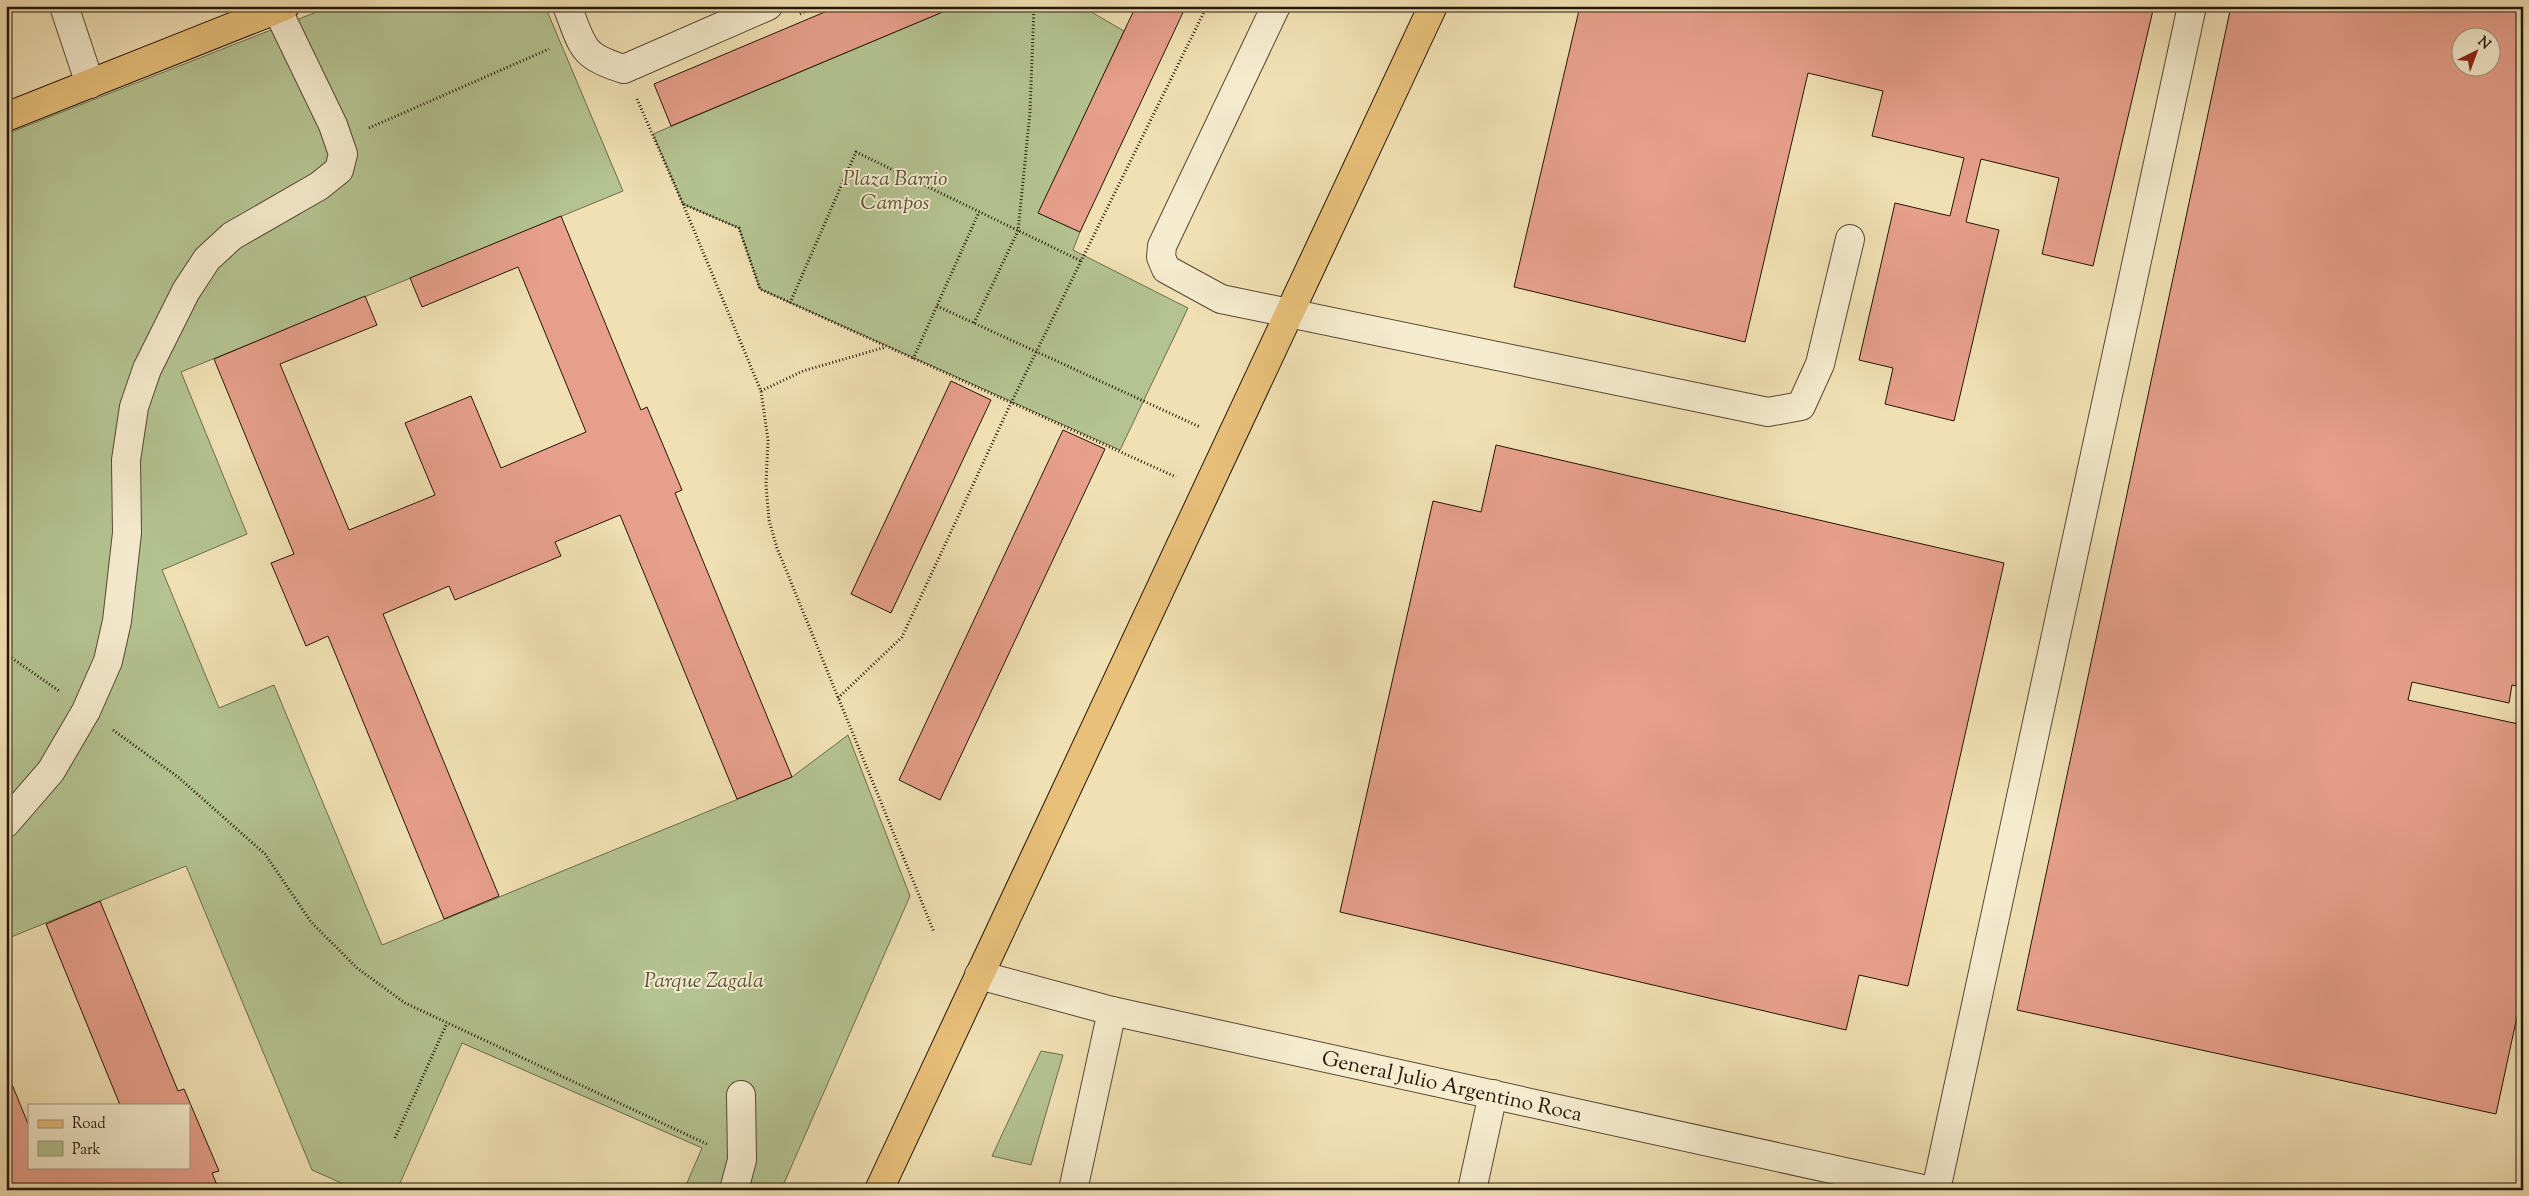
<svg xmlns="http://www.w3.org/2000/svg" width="2529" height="1196" font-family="'Sorts Mill Goudy',serif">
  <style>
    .green { fill: #b4c391; stroke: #6c6c4d }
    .building { fill: #e69f8a; stroke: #241609; fill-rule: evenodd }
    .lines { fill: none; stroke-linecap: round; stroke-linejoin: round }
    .minor-casing { stroke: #574834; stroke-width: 30 }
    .major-casing { stroke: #241609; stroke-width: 30 }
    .path { stroke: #241609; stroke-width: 3; stroke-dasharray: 1 2.5; stroke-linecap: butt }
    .minor { stroke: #f5ebce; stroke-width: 28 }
    .major { stroke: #e8c07a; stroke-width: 28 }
    .labels { text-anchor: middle; stroke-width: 4; stroke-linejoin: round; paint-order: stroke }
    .park-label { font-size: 21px; font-style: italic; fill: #565339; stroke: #f5ebce }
    .street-label { font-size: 21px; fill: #241609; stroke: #f5ebce }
  </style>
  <rect width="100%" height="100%" fill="#f0e0b3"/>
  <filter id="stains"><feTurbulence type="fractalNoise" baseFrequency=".004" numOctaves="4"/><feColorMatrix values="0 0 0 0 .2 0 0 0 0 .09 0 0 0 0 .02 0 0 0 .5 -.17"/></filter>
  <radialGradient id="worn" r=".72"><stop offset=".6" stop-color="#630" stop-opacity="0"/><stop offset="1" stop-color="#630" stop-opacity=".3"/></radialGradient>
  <g class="green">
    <path d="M332,6H545L623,191L181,372L247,534L162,570L219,708L274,685L382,945L792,777L848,735L910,896L781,1190H684L702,1148L462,1043L397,1190H357L312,1170L186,866L6,939V134Z"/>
    <path d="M957,6H1081L1124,31L1039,213L1080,232L1073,250L1188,308L1120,450L760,289L739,228L683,204L653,134Z"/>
    <path d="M1041,1051L1063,1055L1031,1165L992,1156Z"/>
  </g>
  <g class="building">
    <path d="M839,6H957L671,126L654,84Z"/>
    <path d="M1136,6H1186L1080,232L1038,213Z"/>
    <path d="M1580,6H2154L2093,266L2042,254L2059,178L1981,159L1966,222L1999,230L1954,421L1885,404L1893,368L1859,360L1895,203L1950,216L1964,158L1872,136L1883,91L1808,73L1745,342L1514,287Z"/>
    <path d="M2231,6H2523V687L2512,685L2509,703L2412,682L2408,700L2523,725V989L2496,1114L2017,1010ZM2462,38H2492V68H2462Z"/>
    <path d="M561,216L641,410L647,407L682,490L675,493L792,777L737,799L620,515L555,542L561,556L455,600L449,586L383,614L499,896L444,919L328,636L306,646L271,563L294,554L214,359L365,296L377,325L280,364L349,530L435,495L405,423L471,396L501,468L586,432L518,267L422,307L410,278Z"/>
    <path d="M951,381L991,400L891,613L851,594Z"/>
    <path d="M1063,430L1105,449L940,800L899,780Z"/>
    <path d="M1496,445L2004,563L1908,986L1859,975L1846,1030L1340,912L1433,501L1481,512Z"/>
    <path d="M100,901L178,1091L184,1089L219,1171L212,1173L219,1190H6V1078L9,1077L29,1126V1167H189V1105H120L46,924Z"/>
  </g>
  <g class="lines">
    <defs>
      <g id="minor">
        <path d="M64,6L90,84"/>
        <path d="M567,6C583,46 580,56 624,69L768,6"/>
        <path d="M1276,6L1162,246L1161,257L1166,269L1221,299L1768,412L1801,406L1820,364L1850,239"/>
        <path d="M6,823L51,771L86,711L108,661L117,621L127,533L126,460L134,407L147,369L186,291L207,259L232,236L319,186L339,170L343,154L333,125L277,9"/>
        <path id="s1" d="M979,975L1112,1011L1927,1190"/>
        <path d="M734,1190L742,1160L741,1095"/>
        <path d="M1073,1190L1112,1011"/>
        <path d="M1472,1190L1493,1094"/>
        <path d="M1936,1190L2192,6"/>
      </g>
      <g id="major">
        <path d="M6,117L285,6"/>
        <path d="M879,1190L1433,6"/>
      </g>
    </defs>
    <use href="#minor" class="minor-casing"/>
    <use href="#major" class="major-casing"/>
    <g class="path">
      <path d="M800,14L817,6"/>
      <path d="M637,99L683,204L739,228L760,289L1176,477"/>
      <path d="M369,128L549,49"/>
      <path d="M683,204L761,391L768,440L766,485L769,520L777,548L934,932"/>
      <path d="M790,303L856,152L1081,261"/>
      <path d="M937,306L1200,427"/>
      <path d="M974,323L1018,231L1030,112L1034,6"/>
      <path d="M913,359L979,212"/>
      <path d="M761,391L803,371L886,347"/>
      <path d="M6,654L59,691"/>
      <path d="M838,698L902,637L1011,403L1207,6"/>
      <path d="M113,730L178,777L265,854L311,922L357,968L405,1003L709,1145"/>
      <path d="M395,1138L447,1023"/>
    </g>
    <use href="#minor" class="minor"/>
    <use href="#major" class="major"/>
  </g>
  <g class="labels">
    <g class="park-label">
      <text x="895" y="185">Plaza Barrio<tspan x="895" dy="24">Campos</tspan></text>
      <text x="704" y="987">Parque Zagala</text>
    </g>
    <g class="street-label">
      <text dy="7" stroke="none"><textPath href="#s1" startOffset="486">General Julio Argentino Roca</textPath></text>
    </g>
  </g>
  <rect width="2529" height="1196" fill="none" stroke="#f0e0b3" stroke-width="25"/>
  <rect x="8" y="8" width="2514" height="1181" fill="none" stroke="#241609" stroke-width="2.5"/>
  <rect x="12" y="12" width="2504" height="1171" fill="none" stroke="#241609"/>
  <rect x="28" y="1104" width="162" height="65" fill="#f5ebce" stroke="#a1967f"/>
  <rect x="38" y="1120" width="25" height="8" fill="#e8c07a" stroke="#a1967f"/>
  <text x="72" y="1128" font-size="15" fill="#241609">Road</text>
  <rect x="38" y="1141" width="25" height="15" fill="#b4c391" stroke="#a1967f"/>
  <text x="72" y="1154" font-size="15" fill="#241609">Park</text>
  <g transform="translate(2476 52) rotate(42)"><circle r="24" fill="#f5ebce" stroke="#a1967f"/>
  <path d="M0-4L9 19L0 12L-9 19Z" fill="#8f2418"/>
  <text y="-8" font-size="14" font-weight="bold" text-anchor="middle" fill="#241609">N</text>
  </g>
  <rect width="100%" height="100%" filter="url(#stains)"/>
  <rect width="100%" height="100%" fill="url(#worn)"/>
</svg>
